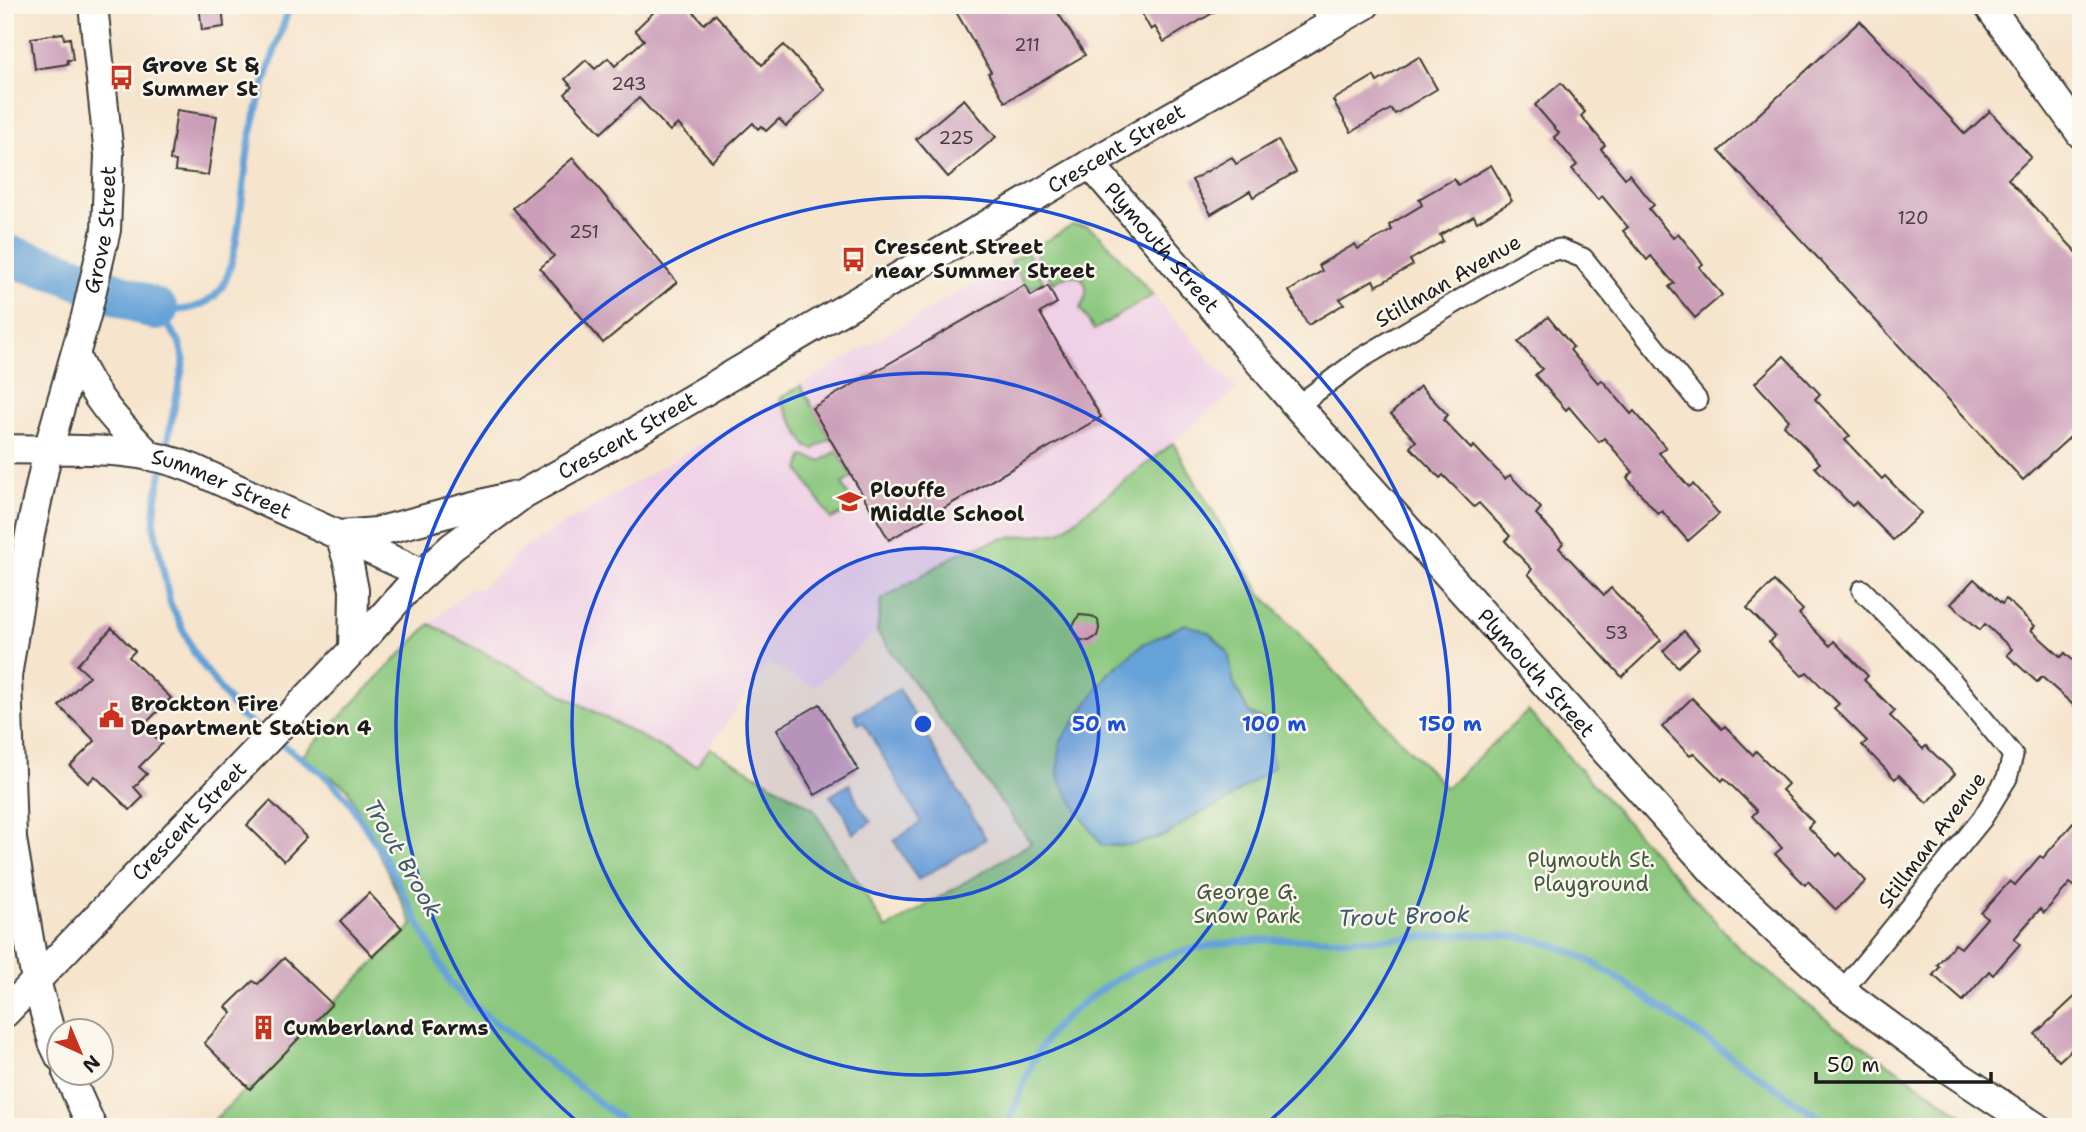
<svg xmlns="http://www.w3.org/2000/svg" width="2086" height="1132" font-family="'Shantell Sans',sans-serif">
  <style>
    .built { fill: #efd0e6 }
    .green { fill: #8bc87e; stroke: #54724d; stroke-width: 2 }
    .water { fill: #65a2d7; stroke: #405f7a; stroke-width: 2 }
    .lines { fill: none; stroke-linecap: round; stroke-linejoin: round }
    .stream { stroke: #65a2d7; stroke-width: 7 }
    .river { stroke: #65a2d7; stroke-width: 42 }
    .building { fill: #cb9eb8 }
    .street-casing { stroke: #3d3a36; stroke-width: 23 }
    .secondary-casing { stroke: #3d3a36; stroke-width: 32 }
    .street { stroke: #fff; stroke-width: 19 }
    .secondary { stroke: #fff; stroke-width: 28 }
    .ring { fill: none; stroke: #1d4ed8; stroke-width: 3.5 }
    .labels { text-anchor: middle; stroke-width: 5; stroke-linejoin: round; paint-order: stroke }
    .number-label { font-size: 18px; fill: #483c43 }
    .poi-label { font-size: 21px; font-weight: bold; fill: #1c1c1c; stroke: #fbf7ec; text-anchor: start }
    .street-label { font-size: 21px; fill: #1c1c1c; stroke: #fbf7ec }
    .park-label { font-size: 21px; fill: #43583e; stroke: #fbf7ec }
    .water-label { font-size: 23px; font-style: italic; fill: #3d5870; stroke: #fbf7ec }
    .centre { fill: #1d4ed8; stroke: #fbf7ec; stroke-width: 3.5 }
    .ring-label { font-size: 21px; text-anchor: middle; font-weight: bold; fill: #1d4ed8; stroke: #fbf7ec; stroke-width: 5; stroke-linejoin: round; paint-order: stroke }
  </style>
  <rect width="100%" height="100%" fill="#fbf7ec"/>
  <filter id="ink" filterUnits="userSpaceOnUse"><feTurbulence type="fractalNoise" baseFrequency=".0143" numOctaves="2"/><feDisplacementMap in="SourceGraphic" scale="14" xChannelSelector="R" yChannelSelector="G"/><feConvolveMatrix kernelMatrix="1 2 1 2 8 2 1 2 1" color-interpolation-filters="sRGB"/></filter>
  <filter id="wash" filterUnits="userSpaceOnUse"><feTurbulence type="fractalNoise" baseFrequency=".00686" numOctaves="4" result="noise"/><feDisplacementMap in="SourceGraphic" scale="28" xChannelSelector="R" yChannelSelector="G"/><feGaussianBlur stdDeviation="1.57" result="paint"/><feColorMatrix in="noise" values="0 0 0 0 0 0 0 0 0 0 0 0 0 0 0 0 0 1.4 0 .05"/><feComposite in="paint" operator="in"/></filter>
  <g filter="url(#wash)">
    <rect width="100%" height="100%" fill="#f6e4cc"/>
    <path class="built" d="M1073,225L1087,226L1100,235L1237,390L1060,532L1005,538L961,552L881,600L877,632L814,687L768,663L696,767L430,624L470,588H481L510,563L515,553Z"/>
    <g class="green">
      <path d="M1073,225L1087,226L1100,235L1153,295L1094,330L1080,308C1089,295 1090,273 1068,276C1064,276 1057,281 1053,283L1033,248Z"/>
      <path d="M1027,252L1043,281L1031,288L1028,284L1025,285L1010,261Z"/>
      <path d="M801,386L830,439L814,449L807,447L780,400L782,397Z"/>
      <path d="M1173,443L1260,593L1446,788L1528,711L1741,950L1833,1025L1980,1127H207L413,925L348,789L302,756L430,624L696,766L710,748L813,808L886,929L1031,843L877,632L881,600L961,552L1005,538L1060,532Z"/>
      <path d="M837,451L852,477L842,484L854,506L851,510L831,519L799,470L803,456L821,461Z"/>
    </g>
    <g class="water">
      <path d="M1185,624L1210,633L1228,652L1234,684L1249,713L1267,722L1273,767L1223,803L1192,817L1167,835L1133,845L1102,846L1077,810L1058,777L1060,742L1108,674L1143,644Z"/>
      <path d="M899,689L986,839L918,880L894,841L921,822L863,722L859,724L854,715Z"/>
      <path d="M850,784L858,804L871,822L853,834L844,813L830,796Z"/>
    </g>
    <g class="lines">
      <g class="stream">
        <path d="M157,310L179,341L184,360L165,453"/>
        <path d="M157,310C180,311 204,311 220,290C239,265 243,179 249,144C258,97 275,51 290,5"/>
        <path d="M163,465L156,500L154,526L170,603L195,655L239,715L264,732"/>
        <path d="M274,739L321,772L346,797L381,851L450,983L470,1003L580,1087L621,1120L626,1127"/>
        <path d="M1007,1127C1019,1097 1029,1062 1049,1035C1062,1019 1079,1005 1096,993C1185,928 1277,941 1381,939C1448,938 1504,923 1569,951C1606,967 1639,993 1672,1016C1726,1053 1780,1090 1833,1127"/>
      </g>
      <path class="river" d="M5,255L60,271L157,310"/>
    </g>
    <g id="blocks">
      <g class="building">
        <path d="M199,5H222L224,27L202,30Z"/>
        <path d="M661,5H687L704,24L715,14L762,65L784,45L825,90L786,126L779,119L766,131L761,126L758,129L753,123L712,161L678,124L670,131L639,98L601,133L565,94L572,87L565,79L586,60L595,69L608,58L615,66L644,40L635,30Z"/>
        <path d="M952,5H1053L1085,55L1005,102L988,73L991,72Z"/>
        <path d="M1142,5H1226L1164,42L1155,27L1151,30L1142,14L1146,11Z"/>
        <path d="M1860,21L1965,134L1990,111L2031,157L2008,179L2081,257V427L2023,480L1719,151Z"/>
        <path d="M63,33L64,39L70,38L73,60H67L68,64L35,69L31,38Z"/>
        <path d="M1419,57L1437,89L1395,114L1391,109L1351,132L1333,100L1374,76L1377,82Z"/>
        <path d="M1561,83L1585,112L1581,116L1605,145L1601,149L1625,178L1629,174L1654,205L1649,209L1673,238L1678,233L1703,264L1699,267L1722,295L1695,318L1669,287L1674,283L1651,256L1647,260L1623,231L1628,227L1602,196L1598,200L1572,169L1577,165L1554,137L1559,133L1535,105Z"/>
        <path d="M964,99L996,137L948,177L916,139Z"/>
        <path d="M177,110L217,116L208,175L175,171L176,161L170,160Z"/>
        <path d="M1278,140L1296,172L1253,197L1250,191L1211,214L1192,180L1232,157L1236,164Z"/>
        <path d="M573,158L677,282L603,343L540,268L554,256L513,208Z"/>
        <path d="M1491,165L1512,201L1477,222L1474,216L1440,235L1443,241L1410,260L1413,265L1376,286L1373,280L1340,299L1344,304L1308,325L1289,291L1322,271L1319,265L1355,244L1358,249L1392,230L1389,225L1422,205L1419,199L1454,179L1458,185Z"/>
        <path d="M1025,285L1031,296L1048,286L1057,303L1040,313L1101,417L889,540L812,408Z"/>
        <path d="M1548,317L1573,347L1570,350L1598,383L1602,380L1631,414L1634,411L1666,448L1659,453L1689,487L1693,484L1719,514L1688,541L1662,511L1658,514L1627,478L1633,472L1604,438L1599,442L1569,407L1566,410L1535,375L1542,369L1518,342Z"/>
        <path d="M1784,356L1820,394L1815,399L1850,436L1845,440L1882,479L1885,476L1921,513L1893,540L1856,502L1852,506L1815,467L1820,463L1784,425L1789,420L1755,383Z"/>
        <path d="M1420,386L1448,415L1443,420L1471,449L1474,446L1505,479L1510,475L1541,508L1536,514L1563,543L1559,548L1604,595L1611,588L1661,640L1622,677L1528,574L1532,569L1505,541L1510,536L1479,503L1474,507L1443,475L1440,478L1410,447L1416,441L1391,414Z"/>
        <path d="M1974,579L2002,604L2006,599L2035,626L2031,630L2061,657L2065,653L2081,668V712L2042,677L2037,682L2007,655L2012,649L1985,624L1980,630L1951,604Z"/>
        <path d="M1774,581L1803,610L1799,614L1830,646L1834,641L1868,676L1864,680L1895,711L1890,716L1923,749L1926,746L1955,774L1927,803L1899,775L1895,779L1862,745L1867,741L1834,708L1839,704L1807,672L1802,676L1769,642L1775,636L1747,608Z"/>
        <path d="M1079,615L1091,616L1098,620L1099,629L1097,636L1089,641L1081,640L1075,635L1072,628Z"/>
        <path d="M112,628L135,651L129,657L171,698L143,726L162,744L139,767L147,774L134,787L143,797L130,810L95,776L88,783L70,766L95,741L59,706L89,676L77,665Z"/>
        <path d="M1684,631L1699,648L1678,667L1663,651Z"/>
        <path d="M1692,698L1722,729L1725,726L1753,755L1756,751L1788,784L1782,790L1813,822L1808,827L1837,856L1840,853L1866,881L1836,910L1808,881L1805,885L1775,854L1782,848L1752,816L1757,811L1724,778L1722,781L1694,753L1690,756L1662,727Z"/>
        <path d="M820,704L858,770L815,795L777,729Z"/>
        <path d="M270,801L307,837L284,861L247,825Z"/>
        <path d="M2081,814V891L2070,883L2044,913L2040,909L2014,939L2020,944L1993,975L1989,971L1963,1001L1933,975L1940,967L1937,965L1955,944L1961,948L1987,918L1981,913L2010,881L2015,885L2040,856L2043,858Z"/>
        <path d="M369,893L402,928L373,956L340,921Z"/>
        <path d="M284,958L332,1004L250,1089L204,1043L232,1013L226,1007L253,981L258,984Z"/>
        <path d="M2081,991V1041L2059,1061L2035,1034Z"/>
      </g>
    </g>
  </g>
  <g filter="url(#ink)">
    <use href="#blocks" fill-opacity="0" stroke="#3d3a36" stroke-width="2"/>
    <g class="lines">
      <defs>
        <g id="street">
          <path d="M1320,5L1330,25"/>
          <path d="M1297,406L1360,359L1538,254L1560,249L1583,258L1697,400"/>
          <path d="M1842,991L1982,819L2007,778L2013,755L1952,681L1862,590"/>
        </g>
        <g id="secondary">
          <path d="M1988,5L2081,134"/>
          <path id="s1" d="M1090,164L1297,406L1714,872L1842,991L1948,1069L2036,1127"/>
          <path d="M75,356C96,401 116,421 149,455"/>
          <path id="s2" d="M5,449C69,451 134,444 194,469L423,574"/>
          <path d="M340,535L376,532L512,496"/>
          <path d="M340,535L349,565L354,590L353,650"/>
          <path id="s3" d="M5,1013L353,650L409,587L452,547L525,493L637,431L1165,120L1365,5"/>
          <path id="s4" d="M60,1057L53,1042L36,981L12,839L7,676L30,534L48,450L86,316L106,230L109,155L93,5"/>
          <path d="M67,1072L92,1127"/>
        </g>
      </defs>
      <use href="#street" class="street-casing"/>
      <use href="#secondary" class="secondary-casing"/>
      <use href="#street" class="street"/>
      <use href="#secondary" class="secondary"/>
    </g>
  </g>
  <circle cx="923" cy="724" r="176" fill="#1d4ed8" fill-opacity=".12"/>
  <g class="ring">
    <circle cx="923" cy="724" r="176"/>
    <circle cx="923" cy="724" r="351"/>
    <path d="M581 1125A527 527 0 1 1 1265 1125"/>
  </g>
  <defs>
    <symbol id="bus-bare" viewBox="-9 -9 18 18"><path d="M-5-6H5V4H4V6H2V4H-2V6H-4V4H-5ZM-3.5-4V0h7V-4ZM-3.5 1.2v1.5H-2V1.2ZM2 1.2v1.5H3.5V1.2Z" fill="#c8321e" stroke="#fbf7ec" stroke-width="2.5" paint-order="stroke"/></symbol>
    <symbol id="school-bare" viewBox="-9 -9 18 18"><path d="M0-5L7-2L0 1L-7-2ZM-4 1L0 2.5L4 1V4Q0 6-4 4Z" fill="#c8321e" stroke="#fbf7ec" stroke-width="2.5" paint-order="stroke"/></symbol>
    <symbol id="civic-bare" viewBox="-9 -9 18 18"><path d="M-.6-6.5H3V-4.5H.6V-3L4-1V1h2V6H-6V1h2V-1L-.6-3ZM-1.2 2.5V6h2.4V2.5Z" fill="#c8321e" stroke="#fbf7ec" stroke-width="2.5" paint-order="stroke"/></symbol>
    <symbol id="building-bare" viewBox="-9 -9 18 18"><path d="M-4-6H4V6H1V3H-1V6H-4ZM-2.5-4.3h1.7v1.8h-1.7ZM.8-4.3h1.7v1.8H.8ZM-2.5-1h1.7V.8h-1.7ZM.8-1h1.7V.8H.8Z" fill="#c8321e" stroke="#fbf7ec" stroke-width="2.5" paint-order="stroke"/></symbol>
  </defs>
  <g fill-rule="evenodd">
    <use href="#bus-bare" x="104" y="60" width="35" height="35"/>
    <use href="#bus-bare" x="836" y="242" width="35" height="35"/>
    <use href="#school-bare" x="832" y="484" width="35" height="35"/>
    <use href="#civic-bare" x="94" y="698" width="35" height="35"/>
    <use href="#building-bare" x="246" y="1010" width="35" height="35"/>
  </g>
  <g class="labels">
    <g class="number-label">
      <text x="1027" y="51">211</text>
      <text x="629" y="90">243</text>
      <text x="956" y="144">225</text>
      <text x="1913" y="224">120</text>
      <text x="584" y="238">251</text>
      <text x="1617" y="639">53</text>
    </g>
    <g class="poi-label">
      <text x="142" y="72">Grove St &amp;<tspan x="142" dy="24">Summer St</tspan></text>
      <text x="874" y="254">Crescent Street<tspan x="874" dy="24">near Summer Street</tspan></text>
      <text x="870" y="497">Plouffe<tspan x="870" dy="24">Middle School</tspan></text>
      <text x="131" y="711">Brockton Fire<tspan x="131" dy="24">Department Station 4</tspan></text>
      <text x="283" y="1035">Cumberland Farms</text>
    </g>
    <g class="street-label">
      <text dy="7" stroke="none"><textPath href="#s3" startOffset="1421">Crescent Street</textPath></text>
      <text dy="7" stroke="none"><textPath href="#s4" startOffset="844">Grove Street</textPath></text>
      <text dy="7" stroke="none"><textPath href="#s1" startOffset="110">Plymouth Street</textPath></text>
      <text transform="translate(1448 281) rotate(-30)" y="7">Stillman Avenue</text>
      <text dy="7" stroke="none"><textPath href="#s3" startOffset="854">Crescent Street</textPath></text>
      <text dy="7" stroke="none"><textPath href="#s2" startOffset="222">Summer Street</textPath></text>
      <text dy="7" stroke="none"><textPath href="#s1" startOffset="677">Plymouth Street</textPath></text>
      <text dy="7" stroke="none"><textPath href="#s3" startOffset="266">Crescent Street</textPath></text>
      <text transform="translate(1932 840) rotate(-53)" y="7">Stillman Avenue</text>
    </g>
    <g class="park-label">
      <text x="1591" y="867">Plymouth St.<tspan x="1591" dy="24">Playground</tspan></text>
      <text x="1247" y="899">George G.<tspan x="1247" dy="24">Snow Park</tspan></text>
    </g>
    <g class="water-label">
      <text transform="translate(403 858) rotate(60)" y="8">Trout Brook</text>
      <text transform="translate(1404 916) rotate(-2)" y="8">Trout Brook</text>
    </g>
  </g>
  <circle cx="923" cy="724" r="10" class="centre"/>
  <g class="ring-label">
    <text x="1099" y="731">50 m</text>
    <text x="1274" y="731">100 m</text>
    <text x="1450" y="731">150 m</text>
  </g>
  <rect width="2086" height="1132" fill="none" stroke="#fbf7ec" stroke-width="28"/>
  <g transform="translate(80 1052) rotate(136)"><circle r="33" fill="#fbf7ec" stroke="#a29f99" stroke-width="2"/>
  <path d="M0-5L12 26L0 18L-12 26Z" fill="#c8321e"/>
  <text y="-10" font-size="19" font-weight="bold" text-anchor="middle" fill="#1c1c1c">N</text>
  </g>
  <path d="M1816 1072v10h175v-10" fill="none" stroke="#1c1c1c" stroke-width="3.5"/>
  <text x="1827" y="1072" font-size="21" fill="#1c1c1c" stroke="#fbf7ec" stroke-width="5" paint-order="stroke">50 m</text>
</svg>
